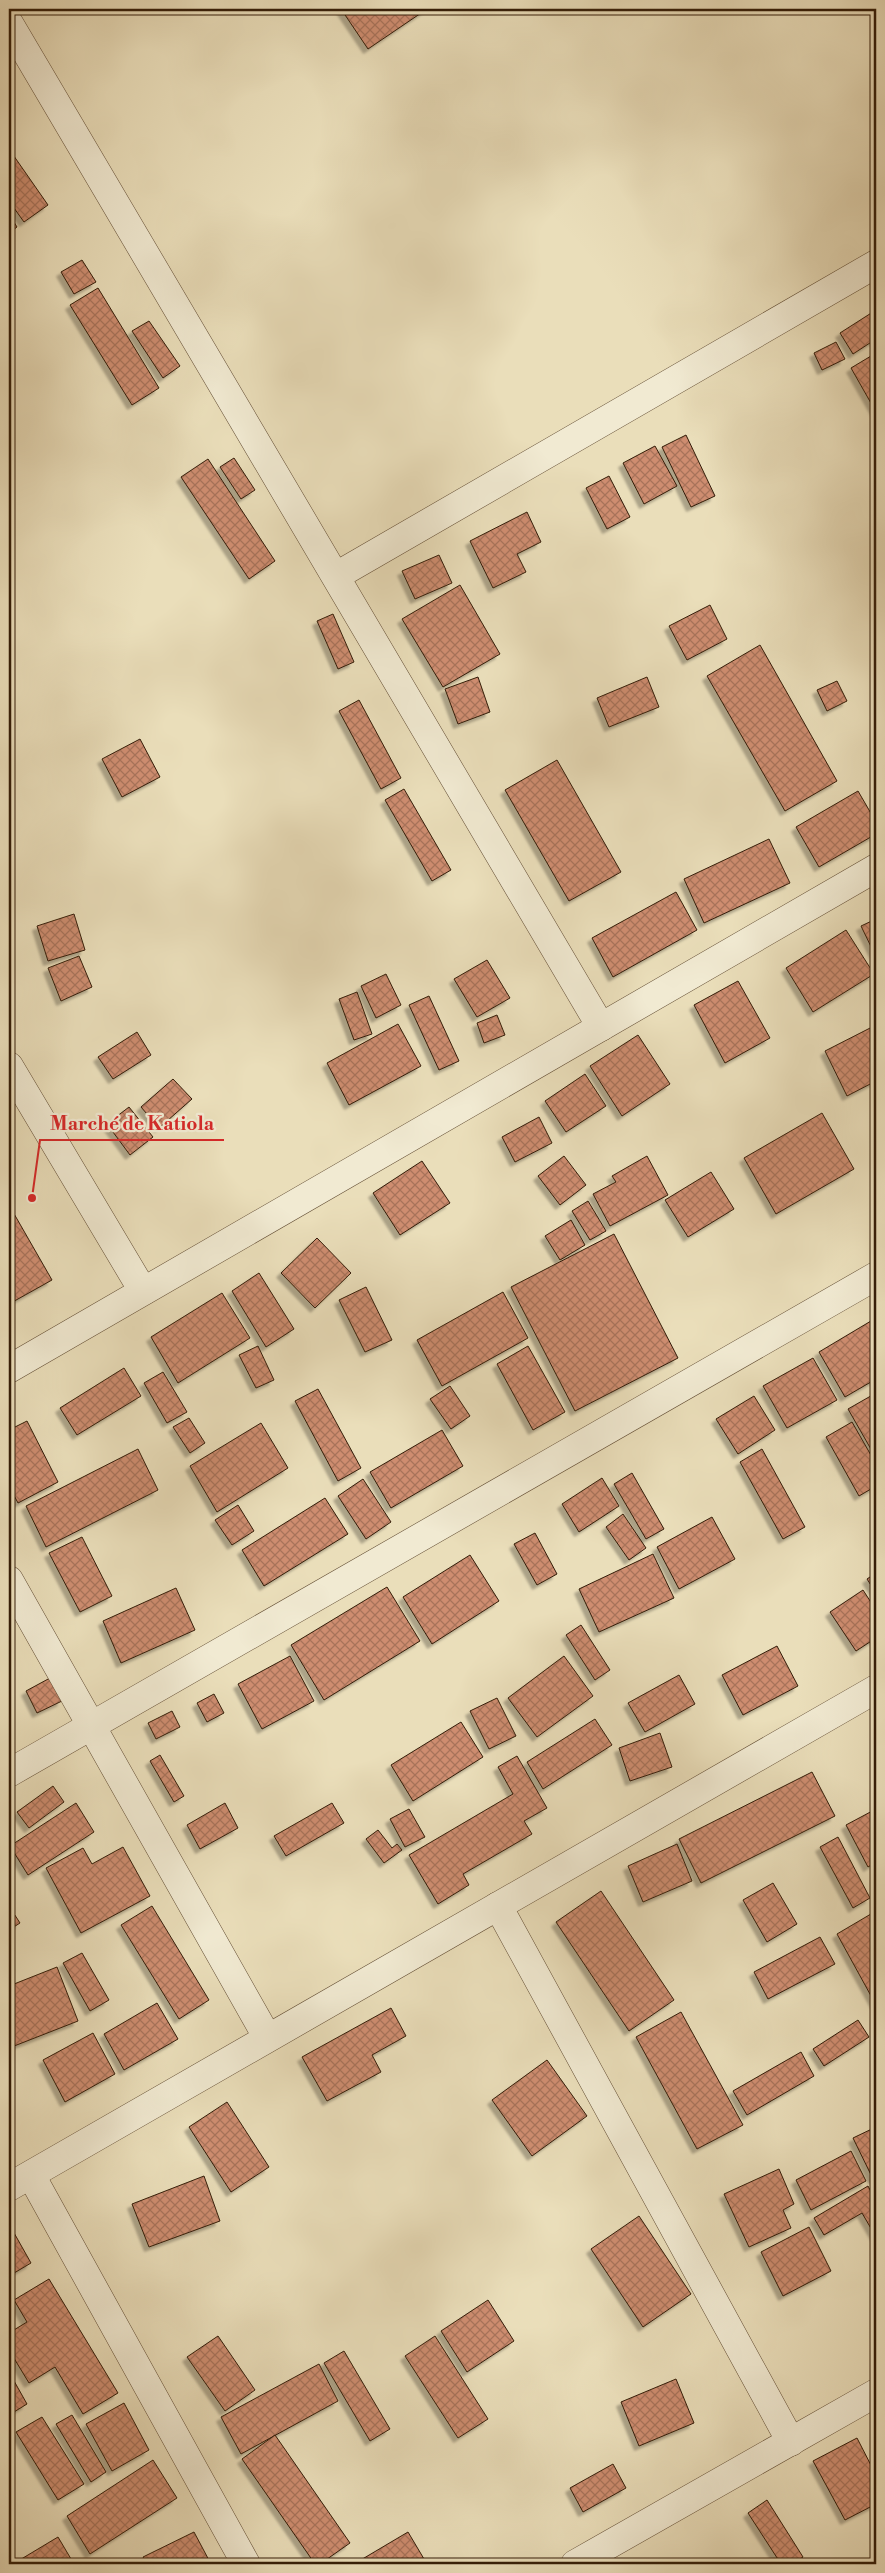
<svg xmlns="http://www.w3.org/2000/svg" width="885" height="2573" font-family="'Libre Bodoni',serif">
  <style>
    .building { fill: url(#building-cross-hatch); stroke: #341d08; filter: url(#shadow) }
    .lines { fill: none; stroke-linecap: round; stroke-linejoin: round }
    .minor-casing { stroke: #624d34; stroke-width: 29 }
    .minor { stroke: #f1ead2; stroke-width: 28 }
    .leader { fill: none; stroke: #d62828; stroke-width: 2 }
    .callout-dot { fill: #d62828; stroke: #f1ead2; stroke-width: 2 }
    .callout-label { font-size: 19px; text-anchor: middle; font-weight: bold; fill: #d62828; stroke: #f1ead2; stroke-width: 4.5; stroke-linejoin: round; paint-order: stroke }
  </style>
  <defs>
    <pattern id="building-cross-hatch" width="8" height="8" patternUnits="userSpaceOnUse" patternTransform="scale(1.25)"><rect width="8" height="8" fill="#ce8d70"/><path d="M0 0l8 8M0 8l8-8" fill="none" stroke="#a8735a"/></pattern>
    <filter id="shadow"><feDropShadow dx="-4.5" dy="4.5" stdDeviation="1" flood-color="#0004"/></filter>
  </defs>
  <rect width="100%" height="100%" fill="#eadeba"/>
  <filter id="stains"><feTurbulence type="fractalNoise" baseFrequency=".004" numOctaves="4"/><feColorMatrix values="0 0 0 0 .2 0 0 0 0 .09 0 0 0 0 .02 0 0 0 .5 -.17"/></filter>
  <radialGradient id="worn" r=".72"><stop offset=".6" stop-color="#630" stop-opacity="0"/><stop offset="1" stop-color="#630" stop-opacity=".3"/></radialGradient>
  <g class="building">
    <path d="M341,9H427L368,49Z"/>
    <path d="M9,149L48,205L24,222L9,201Z"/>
    <path d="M9,214L17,227L9,233Z"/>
    <path d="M82,260L96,282L74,294L61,272Z"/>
    <path d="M98,288L159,388L132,405L70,305Z"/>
    <path d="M876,310V339L853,354L840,333Z"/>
    <path d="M149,321L180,366L163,378L132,331Z"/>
    <path d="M836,342L845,359L822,370L814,353Z"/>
    <path d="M876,353V412L851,368Z"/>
    <path d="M686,435L715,496L691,507L662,447Z"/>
    <path d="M655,446L677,486L644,504L623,463Z"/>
    <path d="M234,458L255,490L241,499L220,467Z"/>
    <path d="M208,459L275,561L249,579L181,477Z"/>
    <path d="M609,476L630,517L607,529L586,488Z"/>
    <path d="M527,512L541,542L517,554L526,572L493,588L470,541Z"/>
    <path d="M439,555L452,583L415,599L402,571Z"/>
    <path d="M460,585L500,654L443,687L402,619Z"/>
    <path d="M710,605L727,639L687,660L669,626Z"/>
    <path d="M333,614L354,662L338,669L317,621Z"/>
    <path d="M760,645L837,781L785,811L707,676Z"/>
    <path d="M478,677L490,712L458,724L445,689Z"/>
    <path d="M647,677L659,707L609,727L597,698Z"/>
    <path d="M837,681L847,701L827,711L817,690Z"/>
    <path d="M359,700L401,778L381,789L339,711Z"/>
    <path d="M140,739L160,777L122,797L102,759Z"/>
    <path d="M557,760L621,872L569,901L505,790Z"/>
    <path d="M404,789L451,870L432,881L385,800Z"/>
    <path d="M858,791L876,822V834L819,867L796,827Z"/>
    <path d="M769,839L790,883L704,923L684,879Z"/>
    <path d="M676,892L697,930L613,977L592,938Z"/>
    <path d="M74,914L85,950L48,961L37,926Z"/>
    <path d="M876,919V957L861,926Z"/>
    <path d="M846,930L874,974L813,1012L786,968Z"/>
    <path d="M79,956L92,987L61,1001L48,968Z"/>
    <path d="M487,960L510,998L477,1017L454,979Z"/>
    <path d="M386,974L401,1005L376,1018L361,986Z"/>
    <path d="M738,981L770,1038L725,1063L694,1005Z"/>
    <path d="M357,992L372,1034L354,1040L339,999Z"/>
    <path d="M429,996L459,1061L439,1070L409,1005Z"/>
    <path d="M497,1015L505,1035L484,1043L477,1023Z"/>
    <path d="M398,1024L421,1066L349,1105L327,1063Z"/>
    <path d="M876,1025V1081L847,1096L825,1051Z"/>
    <path d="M137,1032L151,1055L113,1079L98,1057Z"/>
    <path d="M638,1035L670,1084L622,1116L590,1066Z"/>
    <path d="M585,1074L606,1106L566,1132L545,1101Z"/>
    <path d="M173,1079L192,1099L159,1128L141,1107Z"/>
    <path d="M129,1107L153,1137L130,1155L107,1124Z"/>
    <path d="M822,1113L854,1169L776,1214L744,1158Z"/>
    <path d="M539,1117L552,1143L515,1162L502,1137Z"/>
    <path d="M564,1156L586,1185L560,1205L538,1176Z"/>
    <path d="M647,1156L668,1195L610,1226L593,1194L616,1182L612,1176Z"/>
    <path d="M422,1161L450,1203L400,1235L373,1193Z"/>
    <path d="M711,1172L734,1209L688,1237L665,1200Z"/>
    <path d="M588,1201L606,1231L590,1240L572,1211Z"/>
    <path d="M13,1212L52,1280L9,1304V1215Z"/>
    <path d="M571,1220L585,1245L560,1260L545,1236Z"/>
    <path d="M614,1234L678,1358L575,1411L511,1287Z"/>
    <path d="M317,1238L351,1273L315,1308L281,1273Z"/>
    <path d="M259,1273L294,1329L266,1347L232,1291Z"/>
    <path d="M366,1287L392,1340L365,1352L339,1300Z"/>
    <path d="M503,1292L528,1338L442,1386L417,1340Z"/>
    <path d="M222,1293L250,1338L178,1383L151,1337Z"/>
    <path d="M876,1318V1379L845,1397L819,1352Z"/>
    <path d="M258,1346L274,1380L256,1388L239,1355Z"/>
    <path d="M528,1346L565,1412L533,1430L497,1364Z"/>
    <path d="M813,1358L837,1400L787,1428L763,1386Z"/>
    <path d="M124,1368L141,1396L77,1435L60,1408Z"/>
    <path d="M163,1372L187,1412L167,1423L144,1383Z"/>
    <path d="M450,1386L470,1416L451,1429L430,1399Z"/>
    <path d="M318,1389L361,1468L338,1481L295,1401Z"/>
    <path d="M876,1393V1458L848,1409Z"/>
    <path d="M754,1396L775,1430L738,1454L716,1419Z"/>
    <path d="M189,1418L205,1443L190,1453L173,1427Z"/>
    <path d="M27,1421L58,1482L18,1503L9,1486V1430Z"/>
    <path d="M852,1422L876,1464V1486L859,1496L826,1437Z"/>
    <path d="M261,1423L288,1468L217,1512L190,1466Z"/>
    <path d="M442,1430L463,1466L391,1508L370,1472Z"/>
    <path d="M138,1449L158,1490L46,1547L26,1506Z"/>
    <path d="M762,1449L805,1527L783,1539L740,1462Z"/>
    <path d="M632,1473L664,1529L646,1539L614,1484Z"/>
    <path d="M602,1478L619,1506L579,1532L562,1504Z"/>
    <path d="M363,1479L391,1522L366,1539L338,1496Z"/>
    <path d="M325,1498L348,1534L264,1586L242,1550Z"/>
    <path d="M238,1505L254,1531L232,1545L215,1520Z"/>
    <path d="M623,1514L646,1548L629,1560L606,1527Z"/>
    <path d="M712,1517L735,1559L679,1589L657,1547Z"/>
    <path d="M535,1533L557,1574L537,1585L514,1544Z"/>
    <path d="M82,1537L112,1596L80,1612L49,1553Z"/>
    <path d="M653,1554L674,1598L599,1632L579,1589Z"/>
    <path d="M470,1555L499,1601L432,1644L403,1597Z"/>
    <path d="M876,1573V1593L867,1579Z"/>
    <path d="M387,1587L420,1641L324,1700L291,1645Z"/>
    <path d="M176,1588L195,1630L121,1663L103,1621Z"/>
    <path d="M863,1590L876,1610V1638L856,1651L830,1612Z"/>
    <path d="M581,1625L610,1670L595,1680L566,1635Z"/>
    <path d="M777,1646L798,1686L743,1715L722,1675Z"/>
    <path d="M290,1656L314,1701L262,1729L238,1684Z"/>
    <path d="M564,1656L593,1696L537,1737L508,1698Z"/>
    <path d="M679,1675L695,1704L645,1732L628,1703Z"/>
    <path d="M50,1678L62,1701L37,1713L26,1691Z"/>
    <path d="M214,1694L224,1713L207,1722L197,1703Z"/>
    <path d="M497,1698L516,1736L489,1749L470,1711Z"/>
    <path d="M172,1711L180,1727L156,1739L148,1723Z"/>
    <path d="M595,1719L612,1745L543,1789L527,1762Z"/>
    <path d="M461,1722L483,1757L413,1801L391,1765Z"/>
    <path d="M660,1733L672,1767L630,1781L619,1748Z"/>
    <path d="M160,1755L184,1796L174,1802L150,1761Z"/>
    <path d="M517,1756L547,1808L524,1821L532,1834L463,1874L469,1885L438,1904L409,1855L513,1794L498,1767Z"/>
    <path d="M812,1772L835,1816L701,1883L679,1839Z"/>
    <path d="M53,1786L64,1802L29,1828L17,1812Z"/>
    <path d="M76,1803L94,1832L28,1875L10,1846Z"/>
    <path d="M225,1803L238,1828L200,1849L187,1825Z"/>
    <path d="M332,1803L344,1823L286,1856L274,1836Z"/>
    <path d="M409,1809L425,1837L405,1847L390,1819Z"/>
    <path d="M876,1809V1862L868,1867L846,1825Z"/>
    <path d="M378,1830L392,1848L397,1844L402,1850L384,1863L366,1839Z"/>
    <path d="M838,1837L870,1898L853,1908L820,1847Z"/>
    <path d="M677,1844L692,1881L643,1902L628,1866Z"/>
    <path d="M123,1847L150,1896L81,1933L46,1868L83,1848L92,1864Z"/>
    <path d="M773,1883L797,1924L767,1942L743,1900Z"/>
    <path d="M601,1891L674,2000L629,2031L556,1922Z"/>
    <path d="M9,1906L20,1923L9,1930Z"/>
    <path d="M152,1906L209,2000L179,2019L121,1925Z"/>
    <path d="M876,1911V2005L837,1934Z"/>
    <path d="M820,1937L835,1964L768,1999L754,1972Z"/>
    <path d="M82,1953L109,2000L90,2011L63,1963Z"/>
    <path d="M57,1967L78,2021L9,2048V1986Z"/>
    <path d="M157,2003L178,2039L124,2070L104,2034Z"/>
    <path d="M391,2008L406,2036L372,2055L381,2072L327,2101L302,2057Z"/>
    <path d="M681,2012L743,2125L697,2149L636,2037Z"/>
    <path d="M858,2020L869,2037L824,2066L813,2049Z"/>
    <path d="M93,2033L115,2074L65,2102L43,2060Z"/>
    <path d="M801,2052L814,2076L747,2115L733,2091Z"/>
    <path d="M547,2060L587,2116L532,2156L492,2100Z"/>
    <path d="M227,2102L269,2167L231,2192L189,2127Z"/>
    <path d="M876,2127V2178L873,2179L853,2138Z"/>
    <path d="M851,2151L866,2181L811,2210L796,2180Z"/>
    <path d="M779,2169L794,2204L783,2210L791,2228L749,2247L724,2194Z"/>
    <path d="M204,2176L220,2221L149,2247L132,2204Z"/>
    <path d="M868,2186L876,2201V2237L862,2213L824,2235L814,2218Z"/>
    <path d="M639,2216L691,2294L643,2327L591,2249Z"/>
    <path d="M9,2224L31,2263L9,2276Z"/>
    <path d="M809,2227L831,2271L783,2296L761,2252Z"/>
    <path d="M49,2279L118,2393L83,2414L55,2367L29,2383L9,2350V2333L27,2322L14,2300Z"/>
    <path d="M488,2300L514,2341L467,2372L441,2331Z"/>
    <path d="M218,2336L255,2390L225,2411L187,2357Z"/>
    <path d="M435,2336L488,2419L458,2438L405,2356Z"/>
    <path d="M344,2351L390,2429L370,2441L324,2363Z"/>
    <path d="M319,2364L338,2401L241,2454L221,2417Z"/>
    <path d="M9,2372L27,2404L9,2415Z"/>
    <path d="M676,2379L694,2423L639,2446L621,2402Z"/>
    <path d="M124,2403L149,2450L112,2471L86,2424Z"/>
    <path d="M72,2415L106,2472L91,2482L56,2424Z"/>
    <path d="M42,2417L84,2484L58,2500L16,2432Z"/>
    <path d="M275,2435L350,2543L320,2564H315L242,2459Z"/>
    <path d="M857,2438L876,2475V2504L845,2520L813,2461Z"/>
    <path d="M153,2460L177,2498L90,2554L67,2516Z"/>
    <path d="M613,2464L626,2488L583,2512L570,2488Z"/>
    <path d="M767,2500L803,2557L793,2564H781L748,2513Z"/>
    <path d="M194,2532L211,2564H147L143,2557Z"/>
    <path d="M408,2532L427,2564H354Z"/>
    <path d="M58,2537L74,2564H13Z"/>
  </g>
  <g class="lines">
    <defs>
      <g id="minor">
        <path d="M9,23L601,1027"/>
        <path d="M336,576L876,264"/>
        <path d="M9,1066L143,1291"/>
        <path d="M9,1369L876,868"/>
        <path d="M9,1580L267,2037"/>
        <path d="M9,1773L876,1276"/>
        <path d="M498,1906L791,2442"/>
        <path d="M31,2175L246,2564"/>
        <path d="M9,2187L876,1689"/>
        <path d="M575,2564L876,2393"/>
      </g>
    </defs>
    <use href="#minor" class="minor-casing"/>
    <use href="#minor" class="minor"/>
  </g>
  <path class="leader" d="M32 1198L40 1140H224"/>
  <circle class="callout-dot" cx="32" cy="1198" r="5"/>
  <g class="callout-label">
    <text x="132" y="1130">Marché de Katiola</text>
  </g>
  <rect width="885" height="2573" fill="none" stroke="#eadeba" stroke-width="30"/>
  <rect x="10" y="10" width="865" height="2553" fill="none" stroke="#341d08" stroke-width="2.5"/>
  <rect x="15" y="15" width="855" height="2543" fill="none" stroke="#341d08"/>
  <rect width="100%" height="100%" filter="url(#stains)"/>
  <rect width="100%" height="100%" fill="url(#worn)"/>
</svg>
